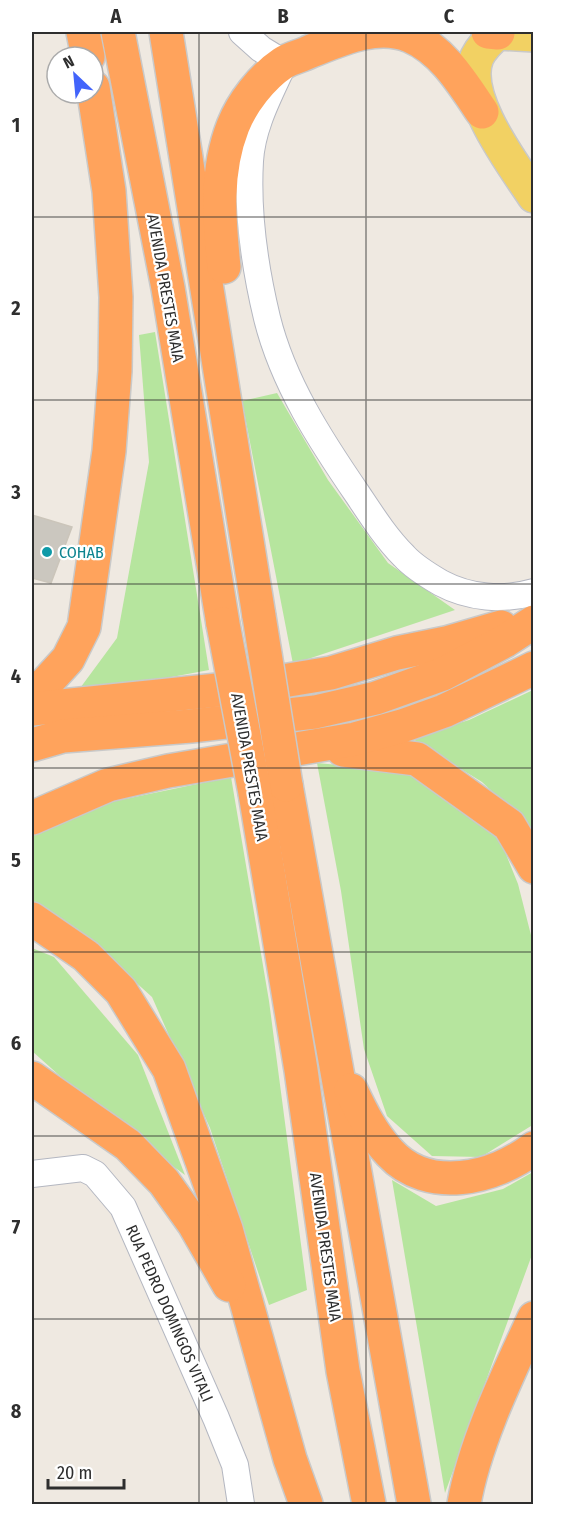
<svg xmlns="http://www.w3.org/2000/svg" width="565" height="1536" font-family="'Fira Sans Condensed',sans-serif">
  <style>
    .green { fill: #b6e59e }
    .building { fill: #cbc7bf; stroke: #cbc5ba; stroke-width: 1.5 }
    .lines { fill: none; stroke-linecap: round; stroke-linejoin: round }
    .minor-casing { stroke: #b4b7c1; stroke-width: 28 }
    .major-casing { stroke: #c9c9c9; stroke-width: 36 }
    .highway-casing { stroke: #c9c9c9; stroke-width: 36 }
    .minor { stroke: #fff; stroke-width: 26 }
    .major { stroke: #f2d163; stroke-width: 33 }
    .highway { stroke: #ffa35c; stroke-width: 33 }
    .highway-bridge-casing { stroke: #c9c9c9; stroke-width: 36; stroke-linecap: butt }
    .highway-bridge { stroke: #ffa35c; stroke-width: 33 }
    .grid { fill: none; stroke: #2e2e2e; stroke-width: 1.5; stroke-opacity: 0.55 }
    .culture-dot { fill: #0f9aa8; stroke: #fff; stroke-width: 2 }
    .labels { text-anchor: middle; stroke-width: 4.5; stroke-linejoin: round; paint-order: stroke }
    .street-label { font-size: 16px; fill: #2e2e2e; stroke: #fff }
    .culture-label { font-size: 16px; fill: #0d838f; stroke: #fff; text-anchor: start }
    .neatline { fill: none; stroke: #2e2e2e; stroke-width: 2 }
    .grid-label { font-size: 20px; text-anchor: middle; font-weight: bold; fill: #2e2e2e }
  </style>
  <rect width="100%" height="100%" fill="#efe9e1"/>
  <g class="green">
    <path d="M155,332L209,670L75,695L117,638L149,462L139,335Z"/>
    <path d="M277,393L328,480L388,563L455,610L293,664L242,401Z"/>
    <path d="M533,690V830L482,782L411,738L469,720Z"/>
    <path d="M317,763L414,772L499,837L518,884L533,943V1123L531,1126L481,1157L432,1156L387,1116L364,1049L341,891Z"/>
    <path d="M231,777L269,1001L307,1290L269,1305L210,1128L152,997L90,941L32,910V833L101,804Z"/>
    <path d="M32,948L54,957L138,1055L185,1175L107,1118L32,1051Z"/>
    <path d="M533,1172V1252L445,1493L392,1180L436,1206L503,1189Z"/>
  </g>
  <path class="building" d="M32,515L72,527L51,583L32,578Z"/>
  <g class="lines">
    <defs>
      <g id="minor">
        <path d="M242,32L261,49L284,63C270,94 252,126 250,161C247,212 255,268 267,318C283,383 321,441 358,495C372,516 386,538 404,556C413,566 429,576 441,583C469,598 503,601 534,592"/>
        <path d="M32,1174L83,1168L95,1174L123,1207L216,1418L235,1465L241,1504"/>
      </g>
      <path id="major" d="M534,35L498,33C489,40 482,47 477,57C461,97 513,164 534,196"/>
      <g id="highway">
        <path d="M83,32L88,57"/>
        <path d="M118,32L168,288L223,624"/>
        <path d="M166,32L259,616"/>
        <path d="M488,32L498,33"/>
        <path d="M224,267C219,219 215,172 233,126C242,103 262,77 283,63C291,58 301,56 309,52C339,40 377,22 410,36C443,50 463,84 482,112"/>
        <path d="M32,695L47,682L68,659L84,627L109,451L115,371L116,297L109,191L93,87"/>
        <path d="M32,709L247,687L331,673L397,653L446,643L501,627"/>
        <path d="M32,745L63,736L191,726L315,712L376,698L443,674L505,641L534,622"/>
        <path d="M343,750L417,759L509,825L534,867"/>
        <path d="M286,785L414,1504"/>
        <path d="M255,793L301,1070L343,1371L369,1504"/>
        <path d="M32,818L108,785L168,771L355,739L402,726L444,711L534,668"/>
        <path d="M32,919L86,956L121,991L169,1069L226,1229L290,1459L306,1504"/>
        <path d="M32,1078L128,1145L164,1182L194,1224L229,1285"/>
        <path d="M351,1090C362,1113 372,1134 390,1153C428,1194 494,1179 534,1148"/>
        <path d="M464,1504C474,1444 508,1374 534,1318"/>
      </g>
    </defs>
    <use href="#minor" class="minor-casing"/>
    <use href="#major" class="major-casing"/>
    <use href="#highway" class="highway-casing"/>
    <use href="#minor" class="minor"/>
    <use href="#major" class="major"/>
    <use href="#highway" class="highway"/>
    <defs>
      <g id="highway-bridge">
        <path d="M259,616L286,785"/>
        <path d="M223,624L255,793"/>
      </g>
    </defs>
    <use href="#highway-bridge" class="highway-bridge-casing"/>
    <use href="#highway-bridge" class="highway-bridge"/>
  </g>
  <path class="grid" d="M199,32V1504M366,32V1504M32,217H534M32,400H534M32,584H534M32,768H534M32,952H534M32,1136H534M32,1319H534"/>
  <circle class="culture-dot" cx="47" cy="552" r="6"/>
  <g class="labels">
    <g class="street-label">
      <text transform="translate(166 288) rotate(80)" y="6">AVENIDA PRESTES MAIA</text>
      <text transform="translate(250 767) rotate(80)" y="6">AVENIDA PRESTES MAIA</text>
      <text transform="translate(326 1247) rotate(82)" y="6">AVENIDA PRESTES MAIA</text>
      <text transform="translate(170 1313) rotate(66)" y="6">RUA PEDRO DOMINGOS VITALI</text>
    </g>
    <g class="culture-label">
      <text x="59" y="558">COHAB</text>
    </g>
  </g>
  <rect width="565" height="1536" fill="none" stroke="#ffffff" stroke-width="66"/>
  <g transform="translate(75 75) rotate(334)"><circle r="28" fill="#ffffff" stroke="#ababab" stroke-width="1.5"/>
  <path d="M0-4.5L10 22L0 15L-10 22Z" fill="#4264fb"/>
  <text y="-9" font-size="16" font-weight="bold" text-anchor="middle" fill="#2e2e2e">N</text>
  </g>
  <path d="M48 1479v9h76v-9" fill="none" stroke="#2e2e2e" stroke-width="3"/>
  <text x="57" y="1479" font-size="18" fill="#2e2e2e" stroke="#ffffff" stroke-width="4.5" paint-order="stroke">20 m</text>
  <rect x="33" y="33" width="499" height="1470" class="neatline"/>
  <g class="grid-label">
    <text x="116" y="23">A</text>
    <text x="283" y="23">B</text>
    <text x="449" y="23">C</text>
    <text x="16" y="132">1</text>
    <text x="16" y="315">2</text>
    <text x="16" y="499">3</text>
    <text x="16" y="683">4</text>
    <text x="16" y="867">5</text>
    <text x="16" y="1050">6</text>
    <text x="16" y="1234">7</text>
    <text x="16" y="1418">8</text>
  </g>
</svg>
